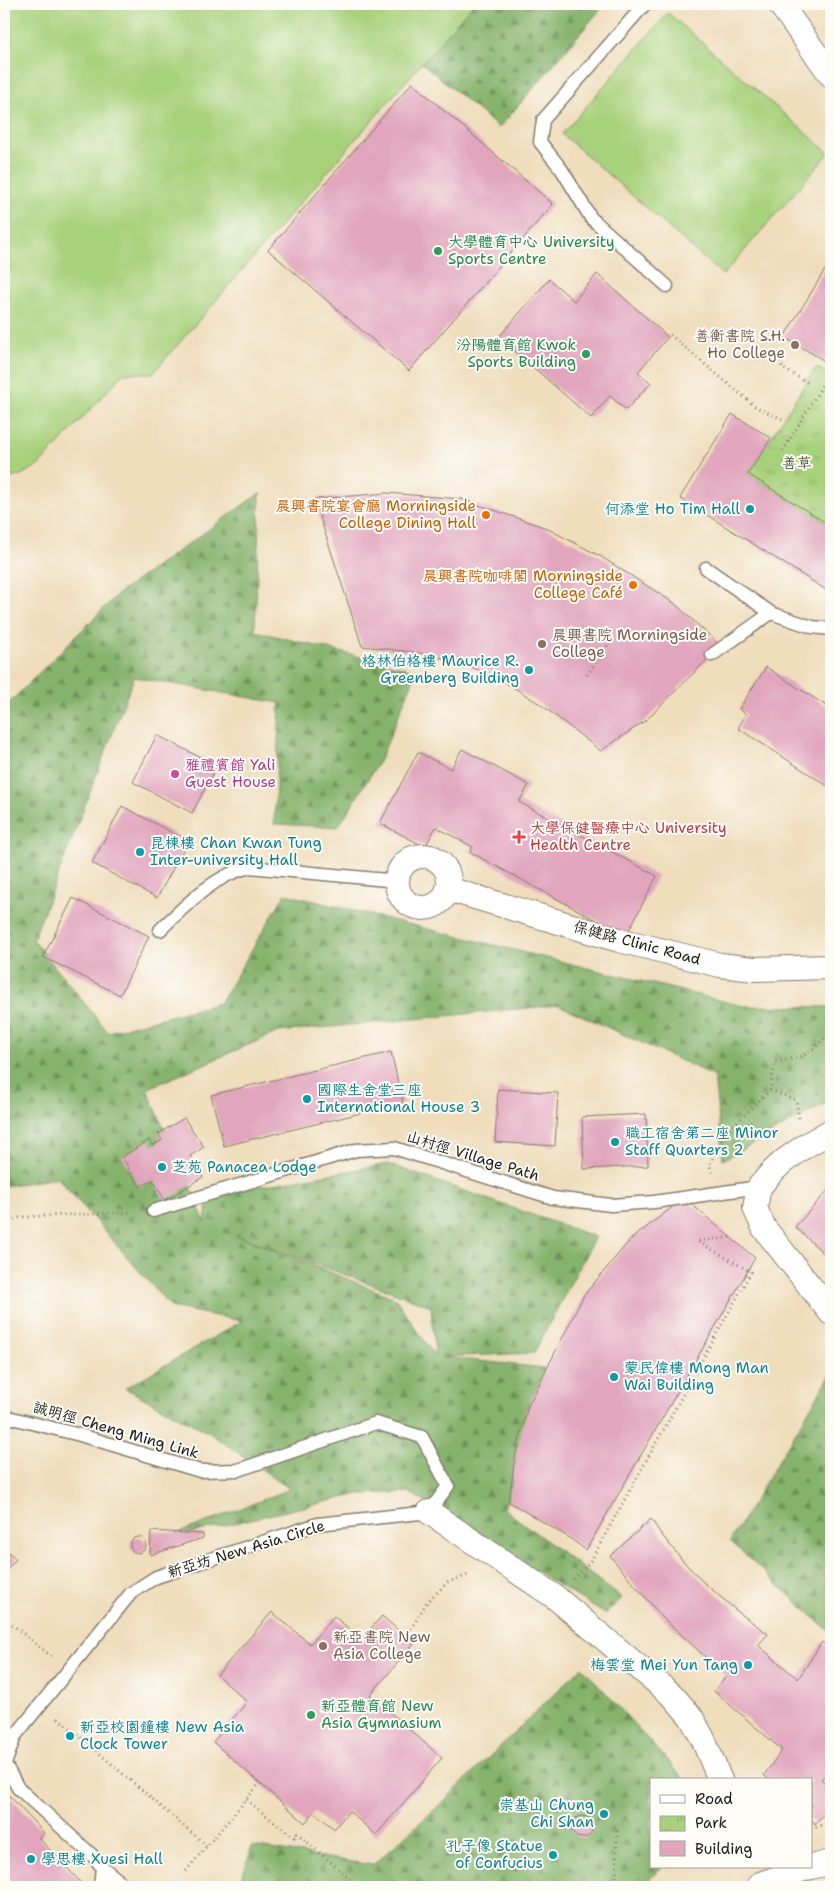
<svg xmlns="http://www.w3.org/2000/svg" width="835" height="1891" font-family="'Shantell Sans','LXGW WenKai TC',sans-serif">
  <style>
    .forest { fill: url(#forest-firs); stroke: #516844; fill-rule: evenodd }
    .park { fill: url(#park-tufts); stroke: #62764c }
    .pitch { fill: #a8d17c; stroke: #62764c }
    .building { fill: #e1a6bd }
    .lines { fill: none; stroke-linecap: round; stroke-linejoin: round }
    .service-casing { stroke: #867c6c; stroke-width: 15 }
    .minor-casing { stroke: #867c6c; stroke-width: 26 }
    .path { stroke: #867c6c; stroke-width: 3; stroke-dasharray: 1 4; stroke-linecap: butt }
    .service { stroke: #fff; stroke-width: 12 }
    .minor { stroke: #fff; stroke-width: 24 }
    .leisure-dot { fill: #2e9e5b; stroke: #fdfcf7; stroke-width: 2 }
    .education-dot { fill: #8d6e63; stroke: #fdfcf7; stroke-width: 2 }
    .culture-dot { fill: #0f9aa8; stroke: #fdfcf7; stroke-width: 2 }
    .food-dot { fill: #e8710a; stroke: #fdfcf7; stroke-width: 2 }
    .hotel-dot { fill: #d1479c; stroke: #fdfcf7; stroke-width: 2 }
    .health-dot { fill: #e0444e; stroke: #fdfcf7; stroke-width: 2 }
    .labels { text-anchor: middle; stroke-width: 4; stroke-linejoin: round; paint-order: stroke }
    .leisure-label { font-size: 15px; fill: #27864d; stroke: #fdfcf7; text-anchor: start }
    .education-label { font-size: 15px; fill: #785e54; stroke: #fdfcf7; text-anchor: start }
    .park-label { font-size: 15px; fill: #4d5b3e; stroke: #fdfcf7 }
    .food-label { font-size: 15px; fill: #c56008; stroke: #fdfcf7; text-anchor: end }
    .culture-label { font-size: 15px; fill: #0d838f; stroke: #fdfcf7; text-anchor: start }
    .hotel-label { font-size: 15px; fill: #b23c85; stroke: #fdfcf7; text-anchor: start }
    .health-label { font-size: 15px; fill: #be3a42; stroke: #fdfcf7; text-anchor: start }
    .street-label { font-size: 15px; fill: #1c1c1c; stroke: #fdfcf7 }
  </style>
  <defs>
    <pattern id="forest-firs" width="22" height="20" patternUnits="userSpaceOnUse" patternTransform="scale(1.25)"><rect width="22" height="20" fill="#86b36c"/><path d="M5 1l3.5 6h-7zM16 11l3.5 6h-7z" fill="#6d9158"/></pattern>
    <pattern id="park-tufts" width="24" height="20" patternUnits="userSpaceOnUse" patternTransform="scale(1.25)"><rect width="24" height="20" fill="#a8d17c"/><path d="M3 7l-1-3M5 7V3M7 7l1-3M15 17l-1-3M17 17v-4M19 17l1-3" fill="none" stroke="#90b36b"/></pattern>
  </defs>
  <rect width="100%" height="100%" fill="#fdfcf7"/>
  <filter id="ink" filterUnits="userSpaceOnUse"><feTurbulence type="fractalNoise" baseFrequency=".02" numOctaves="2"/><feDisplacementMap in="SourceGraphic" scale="10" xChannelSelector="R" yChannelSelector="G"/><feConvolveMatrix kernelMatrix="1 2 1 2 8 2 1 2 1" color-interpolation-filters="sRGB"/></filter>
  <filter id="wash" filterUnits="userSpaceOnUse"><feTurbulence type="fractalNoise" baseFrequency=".0096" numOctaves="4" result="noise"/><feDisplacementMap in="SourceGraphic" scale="20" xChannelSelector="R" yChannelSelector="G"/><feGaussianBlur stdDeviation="1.12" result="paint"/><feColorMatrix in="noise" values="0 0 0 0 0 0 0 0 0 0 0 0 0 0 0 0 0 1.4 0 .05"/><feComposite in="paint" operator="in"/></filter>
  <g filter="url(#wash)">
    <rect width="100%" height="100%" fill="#efddbc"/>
    <g class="forest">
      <path d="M473,4H605L499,128L422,63Z"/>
      <path d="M260,493L255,631L417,671L380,760L338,827L274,824L280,703L134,677L33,940L108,1032L220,1003L285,894L743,1006L831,1007V1100L723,1160L714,1076L559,1005L278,1032L147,1089L205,1222L209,1195L388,1164L595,1237L534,1353L441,1357L544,1368L504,1509L622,1598L605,1614L409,1492L359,1494L161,1540L290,1489L211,1434L125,1388L242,1321L171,1307L58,1178L4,1186V708L118,594ZM236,1235L431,1306L435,1356L395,1298Z"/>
      <path d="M831,1374V1633L730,1541Z"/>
      <path d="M582,1667L685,1780H651V1867H662L641,1887H239L252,1846L373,1865L444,1801Z"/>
    </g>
    <path class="park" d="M816,367L831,376V526L748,474Z"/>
    <g class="pitch">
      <path d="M4,4H473L153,373H124L39,465L19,476L4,479Z"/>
      <path d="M668,13L829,153L723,275L562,134Z"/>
    </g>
    <g id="blocks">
      <g class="building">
        <path d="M412,83L553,204L409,371L268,250Z"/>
        <path d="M831,260V351L825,361L784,337Z"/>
        <path d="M597,274L668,337L638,372L651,383L626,410L610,396L591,418L499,337L549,279L574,301Z"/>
        <path d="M732,414L771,438L748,474L831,526V593L680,498Z"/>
        <path d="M387,493L461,499L544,527L600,556L674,603L721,646L646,720L601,751L540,704L503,681L467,665L428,654L362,646L314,499Z"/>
        <path d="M766,667L831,709V788L738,728L746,714L739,709Z"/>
        <path d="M157,735L217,766L192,813L133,782Z"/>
        <path d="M462,749L529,785L519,802L657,876L626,936L470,852L473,847L436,827L425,847L380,823L418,752L451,769Z"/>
        <path d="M122,806L188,841L157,898L92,863Z"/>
        <path d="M73,898L149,936L120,995L43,957Z"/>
        <path d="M391,1052L403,1103L224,1146L211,1095Z"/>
        <path d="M498,1089L558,1093L555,1146L495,1142Z"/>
        <path d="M646,1114L648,1166L584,1169L582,1117Z"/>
        <path d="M184,1118L204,1147L190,1156L203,1177L165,1200L153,1180L140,1187L122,1157L149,1140L152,1146L162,1140L158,1134Z"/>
        <path d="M831,1187V1260L795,1227Z"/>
        <path d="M684,1198L755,1258L586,1550L568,1537L509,1502L515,1457L528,1406L584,1295L630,1240Z"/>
        <path d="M651,1519L661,1534L684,1562L701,1580L737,1611L768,1634L758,1645L798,1679L822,1642L831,1649V1768L821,1779L831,1789V1806L815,1824L811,1819V1780H769L764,1775L782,1750L714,1691L726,1676L663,1618L610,1556Z"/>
        <path d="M151,1531L203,1534V1538L150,1555Z"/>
        <circle cx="138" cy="1545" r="8"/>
        <path d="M4,1548L16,1559L4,1573Z"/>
        <path d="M272,1612L310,1644L334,1616L361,1639L382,1616L414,1644L370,1695L442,1758L376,1835L349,1811L334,1829L314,1812L305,1823L213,1742L247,1702L217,1675Z"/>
        <path d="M4,1790L44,1833L39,1838L83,1885L80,1887H11L4,1879Z"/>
        <circle cx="582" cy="1827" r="11"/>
      </g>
    </g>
  </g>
  <g filter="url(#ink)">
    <use href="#blocks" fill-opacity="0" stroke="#867c6c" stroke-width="1"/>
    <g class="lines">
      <defs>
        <g id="service">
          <path d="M645,4L543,120L540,142L562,170L591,218L667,286"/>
          <path d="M706,568L771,613L812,627L831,629"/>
          <path d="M712,655L771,613"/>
          <path d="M160,930C186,905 214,875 250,867L397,881"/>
          <path d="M153,1211L356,1150L394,1148L553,1198L611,1205L654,1202L759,1187"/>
          <path d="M4,1416L80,1435L200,1471L238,1470L376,1423L422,1437L448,1486L429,1512L318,1524L156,1577L131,1593L15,1736L5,1764L18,1788L94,1857L102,1867L100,1887"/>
          <path d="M102,1867L127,1887"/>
        </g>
        <g id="minor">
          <path d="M780,4L831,75"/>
          <circle cx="423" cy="882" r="26"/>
          <path d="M448,889L619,940L720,965L754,969L831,967"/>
          <path d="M831,1131L805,1146L784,1161L772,1172L759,1187L755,1208L764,1228L831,1313"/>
          <path d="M429,1512L555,1597L673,1696L691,1717L703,1739L720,1780"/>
          <path d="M811,1867L831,1862"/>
          <path d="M760,1884L810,1867"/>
        </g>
      </defs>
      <use href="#service" class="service-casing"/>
      <use href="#minor" class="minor-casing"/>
      <g class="path">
        <path d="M670,335L756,407L786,421"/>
        <path d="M781,356L782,368L810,384"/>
        <path d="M783,451L823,384L831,389"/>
        <path d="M587,675L610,642"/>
        <path d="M799,1118L796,1100L770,1090L775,1062C804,1058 813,1053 831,1030"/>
        <path d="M713,1172L709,1165L725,1134L770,1090"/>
        <path d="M4,1221L22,1217L133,1212"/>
        <path d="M573,1579L590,1562L751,1272L697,1241L732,1237"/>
        <path d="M4,1618L52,1657"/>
        <path d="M414,1644L411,1629L427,1602L448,1582L471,1574"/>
        <path d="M58,1718L207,1846"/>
        <path d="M246,1800L294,1837L297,1833L359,1887"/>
        <path d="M811,1829L831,1822"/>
        <path d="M186,1871L260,1783"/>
        <path d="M616,1887L617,1831"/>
      </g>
      <use href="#service" class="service"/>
      <use href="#minor" class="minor"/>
    </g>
  </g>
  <g class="leisure-dot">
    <circle cx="438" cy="251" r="5"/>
    <circle cx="586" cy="354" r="5"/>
    <circle cx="311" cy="1715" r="5"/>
  </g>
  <g class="education-dot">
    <circle cx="795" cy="345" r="5"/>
    <circle cx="542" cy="644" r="5"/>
    <circle cx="323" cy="1646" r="5"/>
  </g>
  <g class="culture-dot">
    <circle cx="750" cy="509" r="5"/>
    <circle cx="529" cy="670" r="5"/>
    <circle cx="140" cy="852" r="5"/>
    <circle cx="307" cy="1099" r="5"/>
    <circle cx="615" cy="1142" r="5"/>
    <circle cx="162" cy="1167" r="5"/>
    <circle cx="614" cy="1377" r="5"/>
    <circle cx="748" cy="1665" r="5"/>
    <circle cx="70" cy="1736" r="5"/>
    <circle cx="604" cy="1814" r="5"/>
    <circle cx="553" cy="1855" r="5"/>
    <circle cx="31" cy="1859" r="5"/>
  </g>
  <g class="food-dot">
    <circle cx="486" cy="515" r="5"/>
    <circle cx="633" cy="585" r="5"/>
  </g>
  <circle class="hotel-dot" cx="175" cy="774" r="5"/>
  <path class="health-dot" d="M516.5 829.5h5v5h5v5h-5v5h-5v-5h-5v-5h5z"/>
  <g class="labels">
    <g class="leisure-label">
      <text x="448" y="247">大學體育中心 University<tspan x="448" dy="17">Sports Centre</tspan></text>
      <text x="576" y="350" text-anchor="end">汾陽體育館 Kwok<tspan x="576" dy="17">Sports Building</tspan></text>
      <text x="321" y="1711">新亞體育館 New<tspan x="321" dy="17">Asia Gymnasium</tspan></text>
    </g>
    <g class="education-label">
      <text x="785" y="341" text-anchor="end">善衡書院 S.H.<tspan x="785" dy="17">Ho College</tspan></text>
      <text x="552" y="640">晨興書院 Morningside<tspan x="552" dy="17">College</tspan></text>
      <text x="333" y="1642">新亞書院 New<tspan x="333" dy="17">Asia College</tspan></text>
    </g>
    <g class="park-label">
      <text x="797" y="468">善草</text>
    </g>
    <g class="food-label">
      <text x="476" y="511">晨興書院宴會廳 Morningside<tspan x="476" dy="17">College Dining Hall</tspan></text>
      <text x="623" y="581">晨興書院咖啡閣 Morningside<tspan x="623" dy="17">College Café</tspan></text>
    </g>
    <g class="culture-label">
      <text x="740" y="514" text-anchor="end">何添堂 Ho Tim Hall</text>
      <text x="519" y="666" text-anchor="end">格林伯格樓 Maurice R.<tspan x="519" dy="17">Greenberg Building</tspan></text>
      <text x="150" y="848">昆棟樓 Chan Kwan Tung<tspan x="150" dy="17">Inter-university Hall</tspan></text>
      <text x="317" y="1095">國際生舍堂三座<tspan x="317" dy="17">International House 3</tspan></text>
      <text x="625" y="1138">職工宿舍第二座 Minor<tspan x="625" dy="17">Staff Quarters 2</tspan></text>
      <text x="172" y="1172">芝苑 Panacea Lodge</text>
      <text x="624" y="1373">蒙民偉樓 Mong Man<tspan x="624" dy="17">Wai Building</tspan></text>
      <text x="738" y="1670" text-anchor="end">梅雲堂 Mei Yun Tang</text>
      <text x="80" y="1732">新亞校園鐘樓 New Asia<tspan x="80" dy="17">Clock Tower</tspan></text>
      <text x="594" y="1810" text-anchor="end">崇基山 Chung<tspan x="594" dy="17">Chi Shan</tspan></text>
      <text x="543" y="1851" text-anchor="end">孔子像 Statue<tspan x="543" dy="17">of Confucius</tspan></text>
      <text x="41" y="1864">學思樓 Xuesi Hall</text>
    </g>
    <g class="hotel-label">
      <text x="185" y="770">雅禮賓館 Yali<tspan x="185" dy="17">Guest House</tspan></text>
    </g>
    <g class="health-label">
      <text x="530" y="833">大學保健醫療中心 University<tspan x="530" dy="17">Health Centre</tspan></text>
    </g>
    <g class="street-label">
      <text transform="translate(637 943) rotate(15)" y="5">保健路 Clinic Road</text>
      <text transform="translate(473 1156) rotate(17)" y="5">山村徑 Village Path</text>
      <text transform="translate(116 1430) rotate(16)" y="5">誠明徑 Cheng Ming Link</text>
      <text transform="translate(246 1549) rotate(-17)" y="5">新亞坊 New Asia Circle</text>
    </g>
  </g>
  <rect width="835" height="1891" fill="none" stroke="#fdfcf7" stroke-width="20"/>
  <rect x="650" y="1778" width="162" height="90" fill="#fdfcf7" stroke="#a3a29f"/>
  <rect x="660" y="1795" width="25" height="8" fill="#ffffff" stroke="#a3a29f"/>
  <text x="695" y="1804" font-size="15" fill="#1c1c1c">Road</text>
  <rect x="660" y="1816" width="25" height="15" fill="url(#park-tufts)" stroke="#a3a29f"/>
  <text x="695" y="1828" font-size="15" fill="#1c1c1c">Park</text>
  <rect x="660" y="1841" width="25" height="15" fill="#e1a6bd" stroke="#a3a29f"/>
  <text x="695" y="1854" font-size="15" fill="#1c1c1c">Building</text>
</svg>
